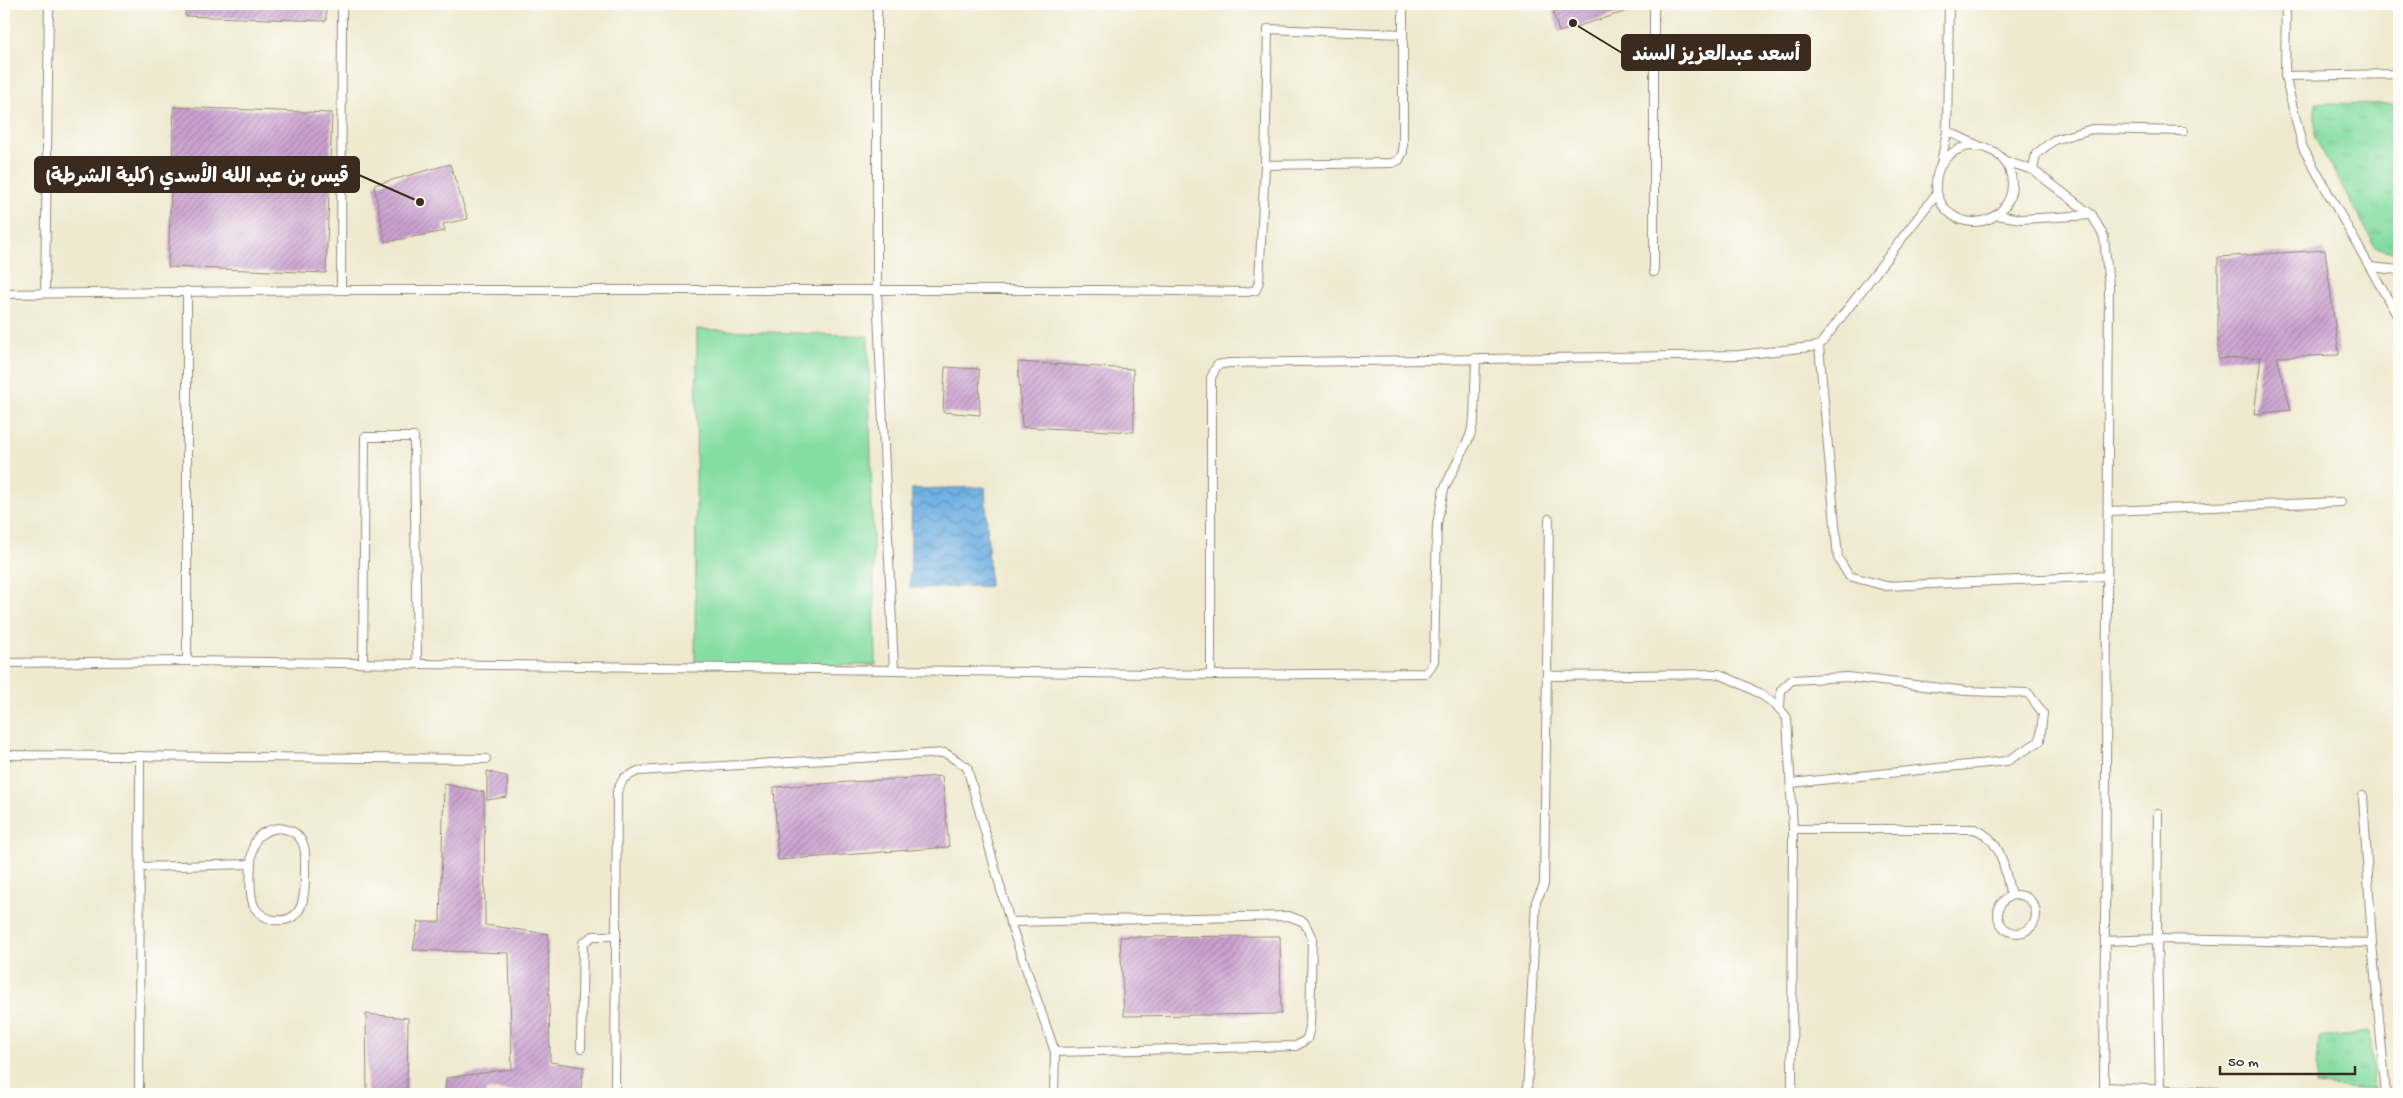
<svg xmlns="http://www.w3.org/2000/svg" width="2403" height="1098" font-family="'Gochi Hand','Playpen Sans Arabic',sans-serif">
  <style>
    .grass { fill: url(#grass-tufts); stroke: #608460 }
    .garden { fill: #84dda2; stroke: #608460 }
    .water { fill: url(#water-waves); stroke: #556d80 }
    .building { fill: url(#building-hatch) }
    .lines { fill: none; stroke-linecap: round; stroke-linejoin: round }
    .lane-casing { stroke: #948a76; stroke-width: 10 }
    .lane { stroke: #fff; stroke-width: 8 }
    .leader { fill: none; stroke: #3b2a1e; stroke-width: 2 }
    .callout-dot { fill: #3b2a1e; stroke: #fdfcf7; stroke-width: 2 }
    .callout { fill: #3b2a1e; stroke: #3b2a1e; stroke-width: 2 }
    .callout-label { font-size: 20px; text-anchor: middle; font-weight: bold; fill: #fff }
  </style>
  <defs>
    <pattern id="grass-tufts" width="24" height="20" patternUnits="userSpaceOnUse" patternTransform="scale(1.25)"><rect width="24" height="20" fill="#84dda2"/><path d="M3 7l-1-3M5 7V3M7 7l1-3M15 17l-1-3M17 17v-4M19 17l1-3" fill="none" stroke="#73be8b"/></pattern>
    <pattern id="water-waves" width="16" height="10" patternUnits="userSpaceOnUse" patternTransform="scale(1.25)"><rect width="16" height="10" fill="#6fb0e3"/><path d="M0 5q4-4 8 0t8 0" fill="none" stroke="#5c8fb7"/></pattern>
    <pattern id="building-hatch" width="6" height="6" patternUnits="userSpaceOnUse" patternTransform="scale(1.25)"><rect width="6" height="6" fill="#caa1d0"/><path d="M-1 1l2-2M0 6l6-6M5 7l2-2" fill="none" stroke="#a583a8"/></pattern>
  </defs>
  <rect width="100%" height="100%" fill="#fdfcf7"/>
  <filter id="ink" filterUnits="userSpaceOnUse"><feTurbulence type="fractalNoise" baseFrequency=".02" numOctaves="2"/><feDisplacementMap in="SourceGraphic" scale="10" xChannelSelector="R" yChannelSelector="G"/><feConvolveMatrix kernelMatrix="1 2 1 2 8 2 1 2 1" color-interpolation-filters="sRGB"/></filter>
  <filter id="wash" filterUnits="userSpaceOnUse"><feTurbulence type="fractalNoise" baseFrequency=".0096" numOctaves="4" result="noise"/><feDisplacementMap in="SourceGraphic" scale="20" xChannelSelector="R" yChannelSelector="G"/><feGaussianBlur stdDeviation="1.12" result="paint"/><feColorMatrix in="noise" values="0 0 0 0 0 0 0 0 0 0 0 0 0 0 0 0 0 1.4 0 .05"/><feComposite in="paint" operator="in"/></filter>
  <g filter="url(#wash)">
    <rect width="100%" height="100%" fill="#eee9cf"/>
    <g class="grass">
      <path d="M2315,103L2399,104V254L2376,247L2315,138Z"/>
      <path d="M2370,1032L2374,1089L2316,1085L2319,1038Z"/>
    </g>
    <path class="garden" d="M697,329L868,336L876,665L695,668Z"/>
    <path class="water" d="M985,487L990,586L910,588L912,489Z"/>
    <g id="blocks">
      <g class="building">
        <path d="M186,4H326V21L185,16Z"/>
        <path d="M1562,4H1640V7L1559,32L1553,12L1564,9Z"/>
        <path d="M174,107L332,113L326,273L168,267Z"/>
        <path d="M450,164L468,219L443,224L445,231L385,242L374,185Z"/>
        <path d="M2325,250L2339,355L2277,357L2291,410L2254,414L2261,357L2218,359V257Z"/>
        <path d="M1018,362L1133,369L1134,432L1022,427Z"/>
        <path d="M945,367L979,369L980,415L943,412Z"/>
        <path d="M487,771L507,777V797L487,800Z"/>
        <path d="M942,776L949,847L778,860L774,787Z"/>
        <path d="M444,784L484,792L485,925L548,934L550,1062L584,1067L580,1094L486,1090V1094H445L446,1078L512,1069L509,953L413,950L418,922H440Z"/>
        <path d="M1280,936L1281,1014L1124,1016L1120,937Z"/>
        <path d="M366,1014L408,1018L407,1094H367Z"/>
      </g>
    </g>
  </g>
  <g filter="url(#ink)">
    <use href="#blocks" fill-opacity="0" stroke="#948a76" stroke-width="1"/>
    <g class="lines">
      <defs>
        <g id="lane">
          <path d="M877,4V290L894,670L1211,675L1427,673L1434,661L1437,524L1444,489L1470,436L1474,420L1476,358"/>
          <path d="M1654,4V272"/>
          <path d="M2286,4L2285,76L2303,148L2399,319"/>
          <path d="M2285,76L2399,74"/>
          <path d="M1947,131L1977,145"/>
          <circle cx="1974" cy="184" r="38"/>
          <path d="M2005,161L2033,170L2092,215L2104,237L2109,286L2104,1087L2262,1094"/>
          <path d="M1941,164L1947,131L1949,4"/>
          <path d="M1265,165L1392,163L1399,160L1403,152V4"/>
          <path d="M2033,170L2036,154L2054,140L2092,129L2184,131"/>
          <path d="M1937,193L1819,346L1838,558L1849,576L1886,586L2107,576"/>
          <path d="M1997,215L2021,219L2092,215"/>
          <path d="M2370,267L2399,270"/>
          <path d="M341,290L342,4"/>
          <path d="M187,291V661L894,670"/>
          <path d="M45,293L49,4"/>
          <path d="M4,294L341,290H1099L1247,292L1256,290L1259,281L1265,165L1268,29L1403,34"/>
          <path d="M2108,511L2341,502"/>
          <path d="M4,663L187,661"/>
          <path d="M363,663L365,437H414L417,664"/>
          <path d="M1211,675V378L1217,365L1229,363L1739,355L1819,346"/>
          <path d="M1547,676L1719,674C1742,684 1773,697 1787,718L1793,829L1792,1094"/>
          <path d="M1780,707L1781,690L1792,680L1847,677L1966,691L2028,693L2043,713L2040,741L2007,761L1791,783"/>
          <path d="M4,755L486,759"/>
          <path d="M2363,796L2372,943L2386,1094"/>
          <path d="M2158,813L2157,939L2160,1090"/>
          <path d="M279,828C287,829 294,831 299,837C307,846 305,859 305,870C305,892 306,924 274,920C267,919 259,914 255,908C248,896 249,847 258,837C264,831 271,829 279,828Z"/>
          <path d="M1793,829H1974C2003,839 2004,870 2011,895"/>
          <path d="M140,867L251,864"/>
          <circle cx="2017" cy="914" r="19"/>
          <path d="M1010,922L1289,916L1304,922L1312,938L1310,1027L1307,1039L1296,1046L1055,1052"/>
          <path d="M2105,941L2157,939L2372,943"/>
          <path d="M581,1048L583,943L593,936H616"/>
          <path d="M139,1094L140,756"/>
          <path d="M615,1094L617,791L624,778L638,771L945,753L967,767L1010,922L1055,1052L1054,1094"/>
          <path d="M1527,1094L1536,901L1544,885L1549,519"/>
        </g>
      </defs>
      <use href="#lane" class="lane-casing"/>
      <use href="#lane" class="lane"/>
    </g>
  </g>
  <path class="leader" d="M1573 23L1622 53M420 202L359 175"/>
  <g class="callout-dot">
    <circle cx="1573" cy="23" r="5"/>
    <circle cx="420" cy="202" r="5"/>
  </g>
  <g class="callout">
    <rect x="1622" y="35" width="188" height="35" rx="5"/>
    <rect x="35" y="157" width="324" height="35" rx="5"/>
  </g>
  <g class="callout-label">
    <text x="1716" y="60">أسعد عبدالعزيز السند</text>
    <text x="197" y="182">قيس بن عبد الله الأسدي (كلية الشرطة)</text>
  </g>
  <rect width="2403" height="1098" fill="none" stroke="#fdfcf7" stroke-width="20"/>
  <path d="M2220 1066v8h135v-8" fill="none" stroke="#3b2a1e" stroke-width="2.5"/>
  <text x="2228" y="1066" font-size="15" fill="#3b2a1e" stroke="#fdfcf7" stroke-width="4" paint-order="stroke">50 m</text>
</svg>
